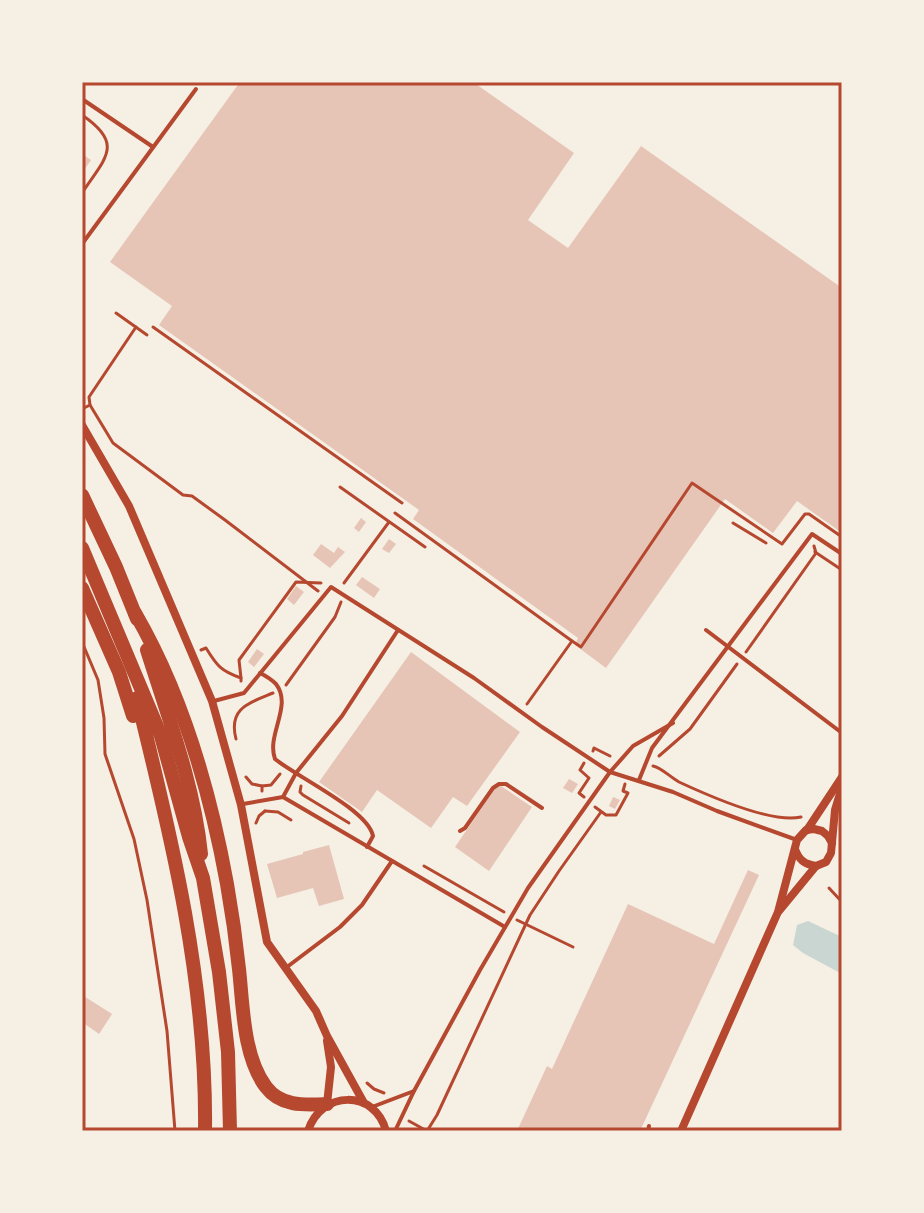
<svg xmlns="http://www.w3.org/2000/svg" width="924" height="1213" font-family="'Golos Text',sans-serif">
  <style>
    .water { fill: #c9d6d2 }
    .building { fill: #e6c5b7 }
    .lines { fill: none; stroke-linecap: round; stroke-linejoin: round }
    .path { stroke: #b5482f; stroke-width: 3 }
    .service { stroke: #b5482f; stroke-width: 4 }
    .minor { stroke: #b5482f; stroke-width: 8 }
    .trunk { stroke: #b5482f; stroke-width: 14 }
    .neatline { fill: none; stroke: #b5482f; stroke-width: 3 }
  </style>
  <rect width="100%" height="100%" fill="#f6efe4"/>
  <path class="water" d="M808,921L842,937V974L803,953L793,945L797,925Z"/>
  <g class="building">
    <path d="M240,82H473L574,153L528,220L568,248L641,146L842,288V533L797,501L773,533L725,499L606,668L575,645L578,638L413,519L419,510L159,325L172,306L110,262Z"/>
    <path d="M82,154L91,160L82,173Z"/>
    <path d="M361,518L366,522L359,532L354,528Z"/>
    <path d="M389,539L396,544L389,553L382,549Z"/>
    <path d="M321,544L334,553L338,547L345,552L330,568L313,555Z"/>
    <path d="M362,577L380,589L374,598L356,585Z"/>
    <path d="M296,586L304,592L294,605L287,599Z"/>
    <path d="M257,649L264,654L254,667L248,662Z"/>
    <path d="M411,652L520,732L467,806L453,797L431,828L377,790L362,812L319,782Z"/>
    <path d="M569,779L578,784L572,793L563,788Z"/>
    <path d="M498,784L532,807L489,871L455,847Z"/>
    <path d="M613,797L620,800L615,809L609,806Z"/>
    <path d="M329,845L344,899L319,906L313,888L277,898L267,864L303,854V852Z"/>
    <path d="M748,870L759,875L640,1131H517L547,1066L552,1069L628,904L714,944Z"/>
    <path d="M82,995L112,1014L99,1034L82,1022Z"/>
  </g>
  <g class="lines">
    <g class="path">
      <path d="M82,115C125,144 105,158 82,193"/>
      <path d="M116,313L147,335"/>
      <path d="M153,327L402,503"/>
      <path d="M90,405L89,397L136,327"/>
      <path d="M82,409L90,405L113,443L183,495L192,496L225,520L318,591"/>
      <path d="M340,487L425,547"/>
      <path d="M395,513L572,641L527,704"/>
      <path d="M733,523L766,543"/>
      <path d="M815,552L842,570"/>
      <path d="M344,583L389,522"/>
      <path d="M572,641L581,647L692,483L782,544L805,514H809L842,537"/>
      <path d="M82,642L98,680L104,718L105,754L134,839L147,900L167,1031L175,1131"/>
      <path d="M201,650L206,648C217,666 221,671 241,678V681"/>
      <path d="M746,652L816,553L814,546"/>
      <path d="M241,678L239,660L296,582L321,583"/>
      <path d="M286,685L335,617L341,602"/>
      <path d="M236,739C228,708 249,703 273,693"/>
      <path d="M593,751L594,748L610,756"/>
      <path d="M659,756L690,729L737,664"/>
      <path d="M653,766C662,768 670,777 679,782C707,795 772,824 801,817"/>
      <path d="M246,777L252,784L262,786V791"/>
      <path d="M262,786L271,785L280,774"/>
      <path d="M301,786L300,792L303,795L349,823"/>
      <path d="M584,797L579,793L589,778L580,770L584,763"/>
      <path d="M595,807L606,815H616L628,793L623,791L625,784"/>
      <path d="M265,811L278,812L291,820"/>
      <path d="M256,823L259,816L265,811"/>
      <path d="M424,866L504,912"/>
      <path d="M829,888L842,902"/>
      <path d="M517,920L573,947"/>
      <path d="M367,1083L374,1089L384,1093"/>
      <path d="M409,1121L427,1131"/>
      <path d="M427,1131L437,1115L530,915L559,871L601,812"/>
    </g>
    <g class="service">
      <path d="M82,99L153,147"/>
      <path d="M82,244L196,89"/>
      <path d="M706,630L842,733"/>
      <path d="M260,673C266,676 272,680 276,684C293,706 266,735 275,759C297,777 368,810 373,836L367,847"/>
      <path d="M214,701L244,693L331,587L474,678L542,727L610,772L673,792L717,811L797,840"/>
      <path d="M639,780L652,748L812,534L842,554"/>
      <path d="M283,797L296,773L342,716L398,630"/>
      <path d="M243,804L283,797L505,927"/>
      <path d="M460,831L465,828L493,788L499,784H506L542,808"/>
      <path d="M287,967L340,927L362,905L392,861"/>
      <path d="M372,1107L414,1091"/>
      <path d="M395,1131L414,1091L480,970L528,888L610,772L633,746L673,723"/>
      <path d="M648,1131L649,1126"/>
    </g>
    <g class="minor">
      <path d="M82,425L129,506L212,701L241,805L267,942L316,1011L327,1036L364,1103"/>
      <path d="M807,830L842,777"/>
      <path d="M795,849C799,860 804,864 816,866"/>
      <path d="M779,911L816,866L826,862L831,853L835,810L842,787"/>
      <path d="M327,1041L331,1067L327,1104"/>
      <path d="M308,1131C321,1090 375,1089 386,1131"/>
      <path d="M681,1131L778,912L797,840L806,830L814,829L822,831L828,836L832,843"/>
    </g>
    <g class="trunk">
      <path d="M82,495L116,567L137,619"/>
      <path d="M82,548L161,736L189,837L203,878L219,972L228,1052L230,1131"/>
      <path d="M82,588L119,672L133,716"/>
      <path d="M135,613C183,696 210,790 227,884C232,912 236,940 239,969C243,1005 243,1057 266,1087C281,1107 305,1105 327,1104"/>
      <path d="M147,650C168,717 194,784 201,854"/>
      <path d="M137,698C172,839 207,984 205,1131"/>
    </g>
  </g>
  <rect width="924" height="1213" fill="none" stroke="#f6efe4" stroke-width="168"/>
  <rect x="84" y="84" width="756" height="1045" class="neatline"/>
</svg>
